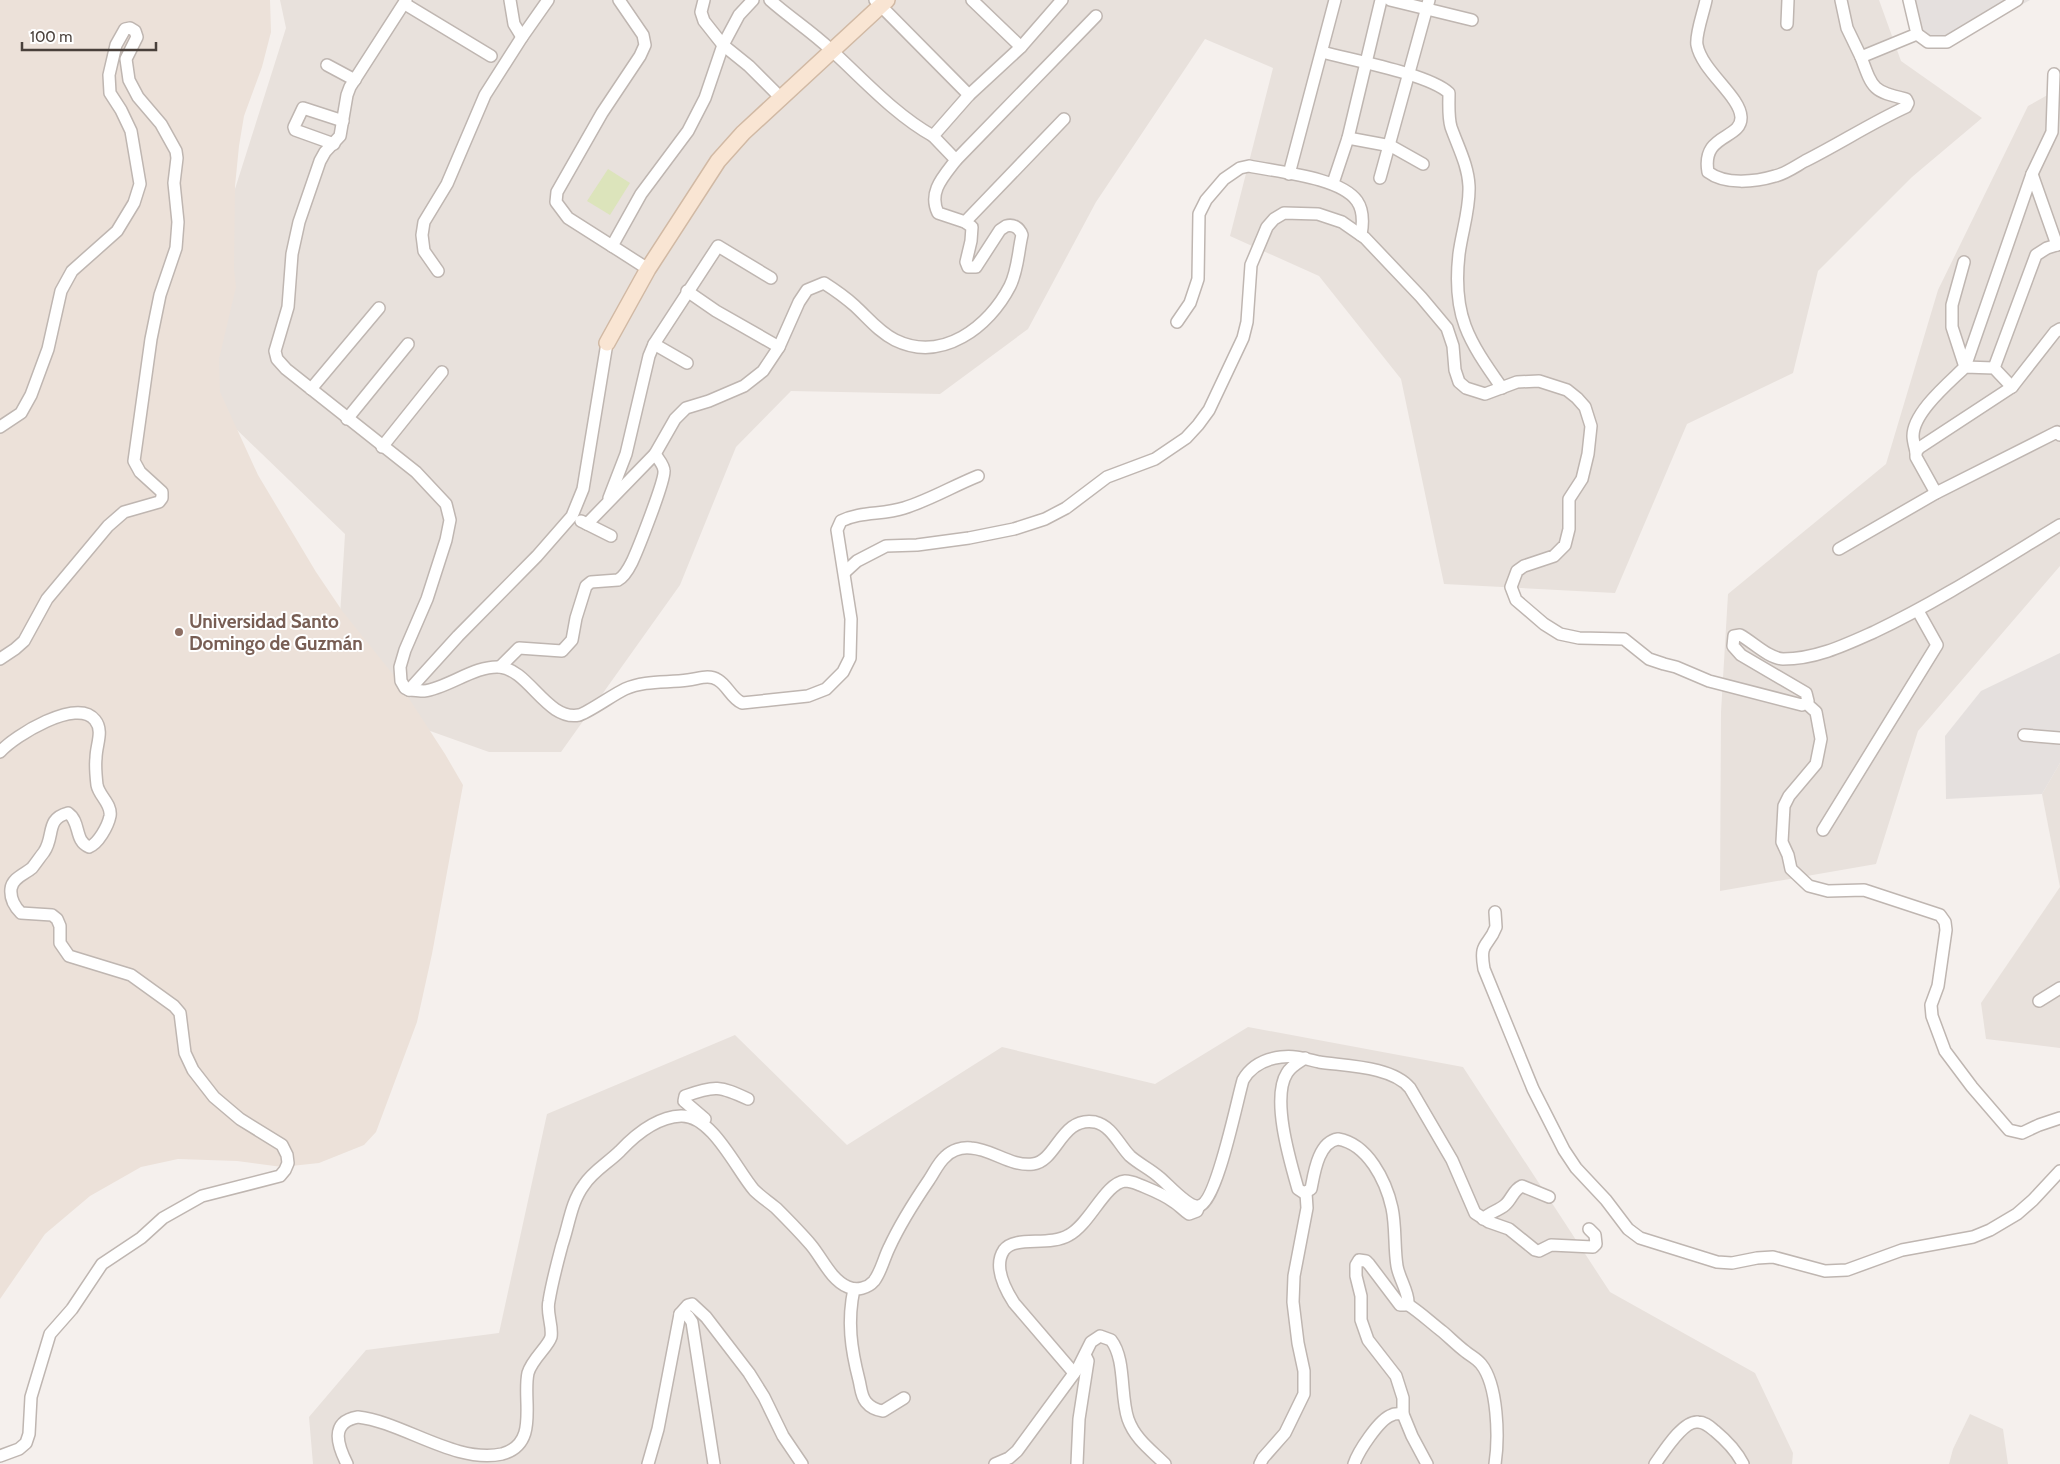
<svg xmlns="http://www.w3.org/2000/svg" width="2060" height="1464" font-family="Cabin,sans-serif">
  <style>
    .residential { fill: #e8e1dc }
    .industrial { fill: #e5e0de }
    .education { fill: #ece1d9 }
    .green { fill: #dce4bb }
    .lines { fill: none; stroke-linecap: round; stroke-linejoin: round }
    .street-casing { stroke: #bfb6b1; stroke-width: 14 }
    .secondary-casing { stroke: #d1b9a4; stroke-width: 18 }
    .street { stroke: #fff; stroke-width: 11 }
    .secondary { stroke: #f9e5d3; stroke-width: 15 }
    .education-dot { fill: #8d6e63; stroke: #fff; stroke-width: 2 }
    .labels { text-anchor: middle; stroke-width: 4; stroke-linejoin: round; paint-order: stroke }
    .education-label { font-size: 19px; font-weight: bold; fill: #785e54; stroke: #fff; text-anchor: start }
  </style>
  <rect width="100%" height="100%" fill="#f5f0ed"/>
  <g class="residential">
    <path d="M280,0H1879L1901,61L1982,118L1912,177L1818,271L1793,373L1687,424L1615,593L1444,584L1401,379L1319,276L1230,236L1273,68L1205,39L1096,202L1028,329L940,394L791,391L736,447L680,585L561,752H489L335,697L345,534L177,372L286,28Z"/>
    <path d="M2060,88V566L1918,731L1876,864L1720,891L1721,712L1728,594L1886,464L1938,290L2028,106Z"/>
    <path d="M2060,763V887L2042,794Z"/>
    <path d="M2060,887V1048L1986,1039L1981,1003Z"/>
    <path d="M1248,1027L1463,1067L1610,1292L1755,1373L1793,1453L1792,1464H313L309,1417L366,1350L499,1333L547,1114L735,1035L847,1145L1002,1047L1155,1084Z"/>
    <path d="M1970,1414L2003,1429L2008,1464H1949L1953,1449Z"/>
  </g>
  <g class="industrial">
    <path d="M1904,0H2030L1943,48L1917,38Z"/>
    <path d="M2060,653V763L2042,794L1946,799L1945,736L1981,691Z"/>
  </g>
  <path class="education" d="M0,0H270L271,32L262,67L244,116L239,146L235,186L234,270L236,287L219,359L220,392L258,475L316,572L343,612L395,677L445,754L463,785L432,954L417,1022L376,1132L364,1145L319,1163L282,1167L237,1161L178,1159L141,1167L90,1196L45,1234L0,1299Z"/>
  <path class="green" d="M608,169L630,183L610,215L587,201Z"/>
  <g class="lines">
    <defs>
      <g id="street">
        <path d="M406,0L350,87L347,95L340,136L325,152L320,161L299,222L292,254L288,307L275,351L277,359L286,369L416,472L446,504L450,520L446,540L427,599L405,650L400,667L401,681L405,688L409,690L458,636L537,556L572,516L583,489L607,343"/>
        <path d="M510,0L514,24L522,37"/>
        <path d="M704,0L701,12L704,21L723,45L749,66L782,99"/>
        <path d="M770,0C789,17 811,31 830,49C863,79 894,114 933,136"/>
        <path d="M875,0L969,95"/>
        <path d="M972,0L1021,47"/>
        <path d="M1390,0L1472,20"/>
        <path d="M1706,0C1704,11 1695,35 1697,45C1702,71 1740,96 1741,117C1742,140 1701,133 1708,172C1725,185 1755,182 1775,176C1785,174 1796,166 1805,161C1839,144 1871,123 1906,107L1908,103L1906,99C1873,91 1873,90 1861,57"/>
        <path d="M1841,0L1847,28L1861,57L1917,34L1909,0"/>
        <path d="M405,4L491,56"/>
        <path d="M1787,24L1788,0"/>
        <path d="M1917,34L1928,42H1947L2017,0"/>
        <path d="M1322,52C1351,60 1429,74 1449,93C1449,104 1448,117 1451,127C1458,147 1468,165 1469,186C1470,209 1462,231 1459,254C1452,315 1468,340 1502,388"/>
        <path d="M327,65L355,80"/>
        <path d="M1348,138L1391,146L1423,164"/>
        <path d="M334,144L295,130L294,127L303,108L343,121"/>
        <path d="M956,160L933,136L969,95L1021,47L1062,0"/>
        <path d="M1289,174L1335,0"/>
        <path d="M2032,174L2057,245"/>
        <path d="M1380,178L1429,0"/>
        <path d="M1333,183L1348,138L1381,0"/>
        <path d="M965,222L1064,119"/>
        <path d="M612,246L568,218L556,202L557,192L602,113L640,56L645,45L643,35L619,0"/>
        <path d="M1964,262L1952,305V327L1965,367L2032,174L2052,132L2054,74"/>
        <path d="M648,269L612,246L641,194L688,131L705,98L723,45L739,15L753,0"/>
        <path d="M438,271L424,251L422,235L424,222L447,184L485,95L522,37L548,0"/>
        <path d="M687,291L716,311L779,347"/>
        <path d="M1177,322L1190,303L1198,279L1199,214L1206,200L1224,179L1240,168L1249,166C1277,172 1340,177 1357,201C1364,211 1363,224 1361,235"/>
        <path d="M654,344L687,363"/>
        <path d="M1994,368L2036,255L2047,248L2060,244"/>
        <path d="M311,389L379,308"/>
        <path d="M347,419L408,344"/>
        <path d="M0,427L21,413L31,395L48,349L61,291L72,271L117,231L134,203L140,184L131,131L121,110L110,93L109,75L116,45L125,29L130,28L135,31L137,37L126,59L129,80L138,97L161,124L176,151L177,158L174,183L178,222L176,248L160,295L151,339L134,461L140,472L162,492V498L159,502L124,512L108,526L47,599L24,641L15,649L0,659"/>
        <path d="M382,447L442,372"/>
        <path d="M1916,452C1915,447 1913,441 1913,436C1913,412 1950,382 1965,367L1994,368L2012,387"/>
        <path d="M1936,493L1916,457V452L1919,448L2012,387L2055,332L2060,329"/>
        <path d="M609,498L626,454L649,356L654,344L718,246L771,278"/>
        <path d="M581,521L611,536"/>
        <path d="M587,524L655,454L675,419L686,408L709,401L744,386L763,371L779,347L799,302L807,290L824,283C835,290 845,297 855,306C868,318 879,332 895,340C942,363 989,327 1010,286C1018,270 1018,252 1022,235C1019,227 1013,224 1006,226L1000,230L976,267H968L966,262L971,241L972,227L965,222L938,213C928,192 943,177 956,160L1096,16"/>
        <path d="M1839,549L1936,493L2051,435L2057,432L2060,435"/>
        <path d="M845,572L857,561L886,546L917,545L969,538L1014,529L1045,519L1066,508L1107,477L1155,459L1186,438L1198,425L1209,410L1243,338L1247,322L1251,265L1267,227L1274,219L1284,213L1318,214L1342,222L1365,238L1421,297L1447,328L1453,346L1455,370L1459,382L1466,388L1485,394L1517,382L1539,381L1567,390L1577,398L1585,407L1591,426L1588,454L1582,479L1569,499V529L1565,545L1554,556L1524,566L1517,571L1511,587L1516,600L1544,624L1560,634L1579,638L1624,639L1649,659L1664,664L1676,667L1709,681L1802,705L1808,701L1806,693L1741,655L1733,646L1734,636L1740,635C1753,642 1768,658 1783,659C1816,659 1845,645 1874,632C1939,601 1999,562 2060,525"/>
        <path d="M500,667L519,648L562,651L572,640L576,618L586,586L591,582L618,580C624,577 629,568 632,562C638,549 665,481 664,471C664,465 658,459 655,454"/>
        <path d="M409,690C414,690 419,691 424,691C448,688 475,665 500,667C529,670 547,721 579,715C586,714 614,694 625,689C645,680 667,683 688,680C698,679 709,674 718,680C728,686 731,698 742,703L808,696L826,689L843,672L850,658L851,619L837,530L841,521C861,511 883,515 904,508C930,500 953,486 978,476"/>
        <path d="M1806,703L1816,712L1821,739L1816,764L1789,796L1784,806L1782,842L1788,855L1791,869L1809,886L1828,891L1864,890L1940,915L1945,922L1946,930L1938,986L1931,1005L1932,1016L1945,1051L1972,1087L2009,1130L2022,1133L2039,1125L2060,1118"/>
        <path d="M2024,735L2060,738"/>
        <path d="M0,752C14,736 77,697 95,720C104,731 96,745 96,758C95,766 96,776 97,785C99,796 112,804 110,816C108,826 98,844 89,847C74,841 81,822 68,813C45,819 55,836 44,852C40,857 36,863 32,868C25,874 12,878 11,889C10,899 15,907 21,913L52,915L57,919L60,926V943L69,956L131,975L174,1006L180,1013L185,1053L193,1070L214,1097L240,1119L282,1145L287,1155L288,1163L285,1170L280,1176L202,1196L163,1218L141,1238L102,1264L72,1309L50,1334L31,1397L29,1434L26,1443L19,1449L0,1456"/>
        <path d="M1823,830L1937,645L1918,611"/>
        <path d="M1495,912L1496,927C1488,948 1479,941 1484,969L1533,1089L1564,1150L1576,1168L1606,1200L1628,1229L1640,1238L1717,1262L1732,1263L1757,1258L1773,1257L1825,1271L1847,1270L1902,1250L1973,1237L1990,1230L2017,1214L2033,1200L2060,1171"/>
        <path d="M2039,1001L2060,988"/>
        <path d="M1305,1058C1299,1062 1291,1066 1287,1073C1271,1098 1290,1161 1298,1189L1304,1193L1311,1189C1314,1174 1318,1142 1338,1139C1368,1144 1386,1181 1392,1208C1396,1227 1394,1247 1397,1266C1399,1278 1408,1291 1408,1302L1405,1305H1400L1369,1264L1366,1261L1359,1260L1356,1265V1276L1361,1296V1320L1368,1340L1396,1376L1403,1398V1414L1412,1436L1427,1464"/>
        <path d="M705,1119L684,1101L685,1096C715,1085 720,1086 748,1099"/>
        <path d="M1483,1219C1490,1212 1498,1211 1505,1205C1512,1199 1513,1190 1522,1186L1549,1197"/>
        <path d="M854,1289C847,1321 851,1349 859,1380C861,1388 861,1396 866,1402C870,1407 876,1410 883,1411L904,1398"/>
        <path d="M1407,1304C1420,1312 1431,1323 1443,1332C1451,1339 1458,1346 1466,1352C1471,1356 1477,1359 1481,1364C1498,1385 1499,1438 1495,1464"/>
        <path d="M680,1314L688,1316L692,1322L714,1464"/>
        <path d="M1074,1373L1014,1303C1005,1289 993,1266 1004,1250C1015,1235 1049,1247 1069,1235C1090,1224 1105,1183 1125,1181C1131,1181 1135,1183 1140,1185C1152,1190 1163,1194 1174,1202C1179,1205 1183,1210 1189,1214L1197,1211L1199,1206"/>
        <path d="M347,1464C338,1446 329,1422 358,1417C403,1422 455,1464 502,1454C540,1444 522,1400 528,1373C532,1359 548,1347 551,1337C553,1325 546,1313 549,1301C552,1282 557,1264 562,1245C569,1225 571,1202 584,1185C593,1171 608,1163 620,1151C635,1135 657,1117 681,1116C712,1115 736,1169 754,1190C761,1197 769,1202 776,1208C788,1220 800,1232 811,1245C822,1258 831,1280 848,1287C857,1291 868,1288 874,1281C881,1272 884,1258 889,1248C900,1224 914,1202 929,1180C934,1173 938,1163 945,1157C952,1150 962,1147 971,1148C992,1149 1011,1167 1033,1164C1057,1161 1061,1116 1095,1122C1112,1126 1119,1145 1130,1156C1139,1164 1150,1169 1159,1177C1168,1184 1188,1208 1199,1206C1217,1202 1237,1100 1243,1080C1251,1066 1265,1059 1281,1057C1295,1055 1306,1059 1319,1062C1345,1066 1392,1066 1410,1088L1452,1160L1475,1213L1489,1222L1509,1229L1535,1250L1539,1251L1551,1245L1593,1247L1596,1244L1595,1235L1589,1229"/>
        <path d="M648,1464L658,1429L680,1314L688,1305L692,1304L706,1317L749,1373L764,1397L783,1436L802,1464"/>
        <path d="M995,1464L1009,1458L1017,1451L1078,1368L1091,1342L1100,1336L1111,1340C1126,1359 1120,1396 1128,1419C1135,1439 1151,1450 1165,1464"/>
        <path d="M1077,1464L1079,1419L1088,1361L1085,1355"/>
        <path d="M1260,1464L1263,1458L1285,1433L1304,1394V1371L1298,1343L1293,1302L1294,1276L1307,1208L1306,1193"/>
        <path d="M1354,1464C1358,1452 1379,1419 1392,1415C1395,1413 1399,1414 1403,1414"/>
        <path d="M1655,1464C1663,1453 1683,1420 1698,1422C1705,1422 1710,1427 1715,1431C1727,1441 1736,1450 1743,1464"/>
      </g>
      <path id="secondary" d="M607,343L648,269L718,161L743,133L887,0"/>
    </defs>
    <use href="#street" class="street-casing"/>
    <use href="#secondary" class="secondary-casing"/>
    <use href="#street" class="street"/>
    <use href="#secondary" class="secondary"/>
  </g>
  <circle class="education-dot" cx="179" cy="632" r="5"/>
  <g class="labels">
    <g class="education-label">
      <text x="189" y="628">Universidad Santo<tspan x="189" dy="22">Domingo de Guzmán</tspan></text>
    </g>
  </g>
  <path d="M22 42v8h134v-8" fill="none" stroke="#49403b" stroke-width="2.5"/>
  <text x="30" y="42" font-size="15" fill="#49403b" stroke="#ffffff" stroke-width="4" paint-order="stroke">100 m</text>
</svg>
